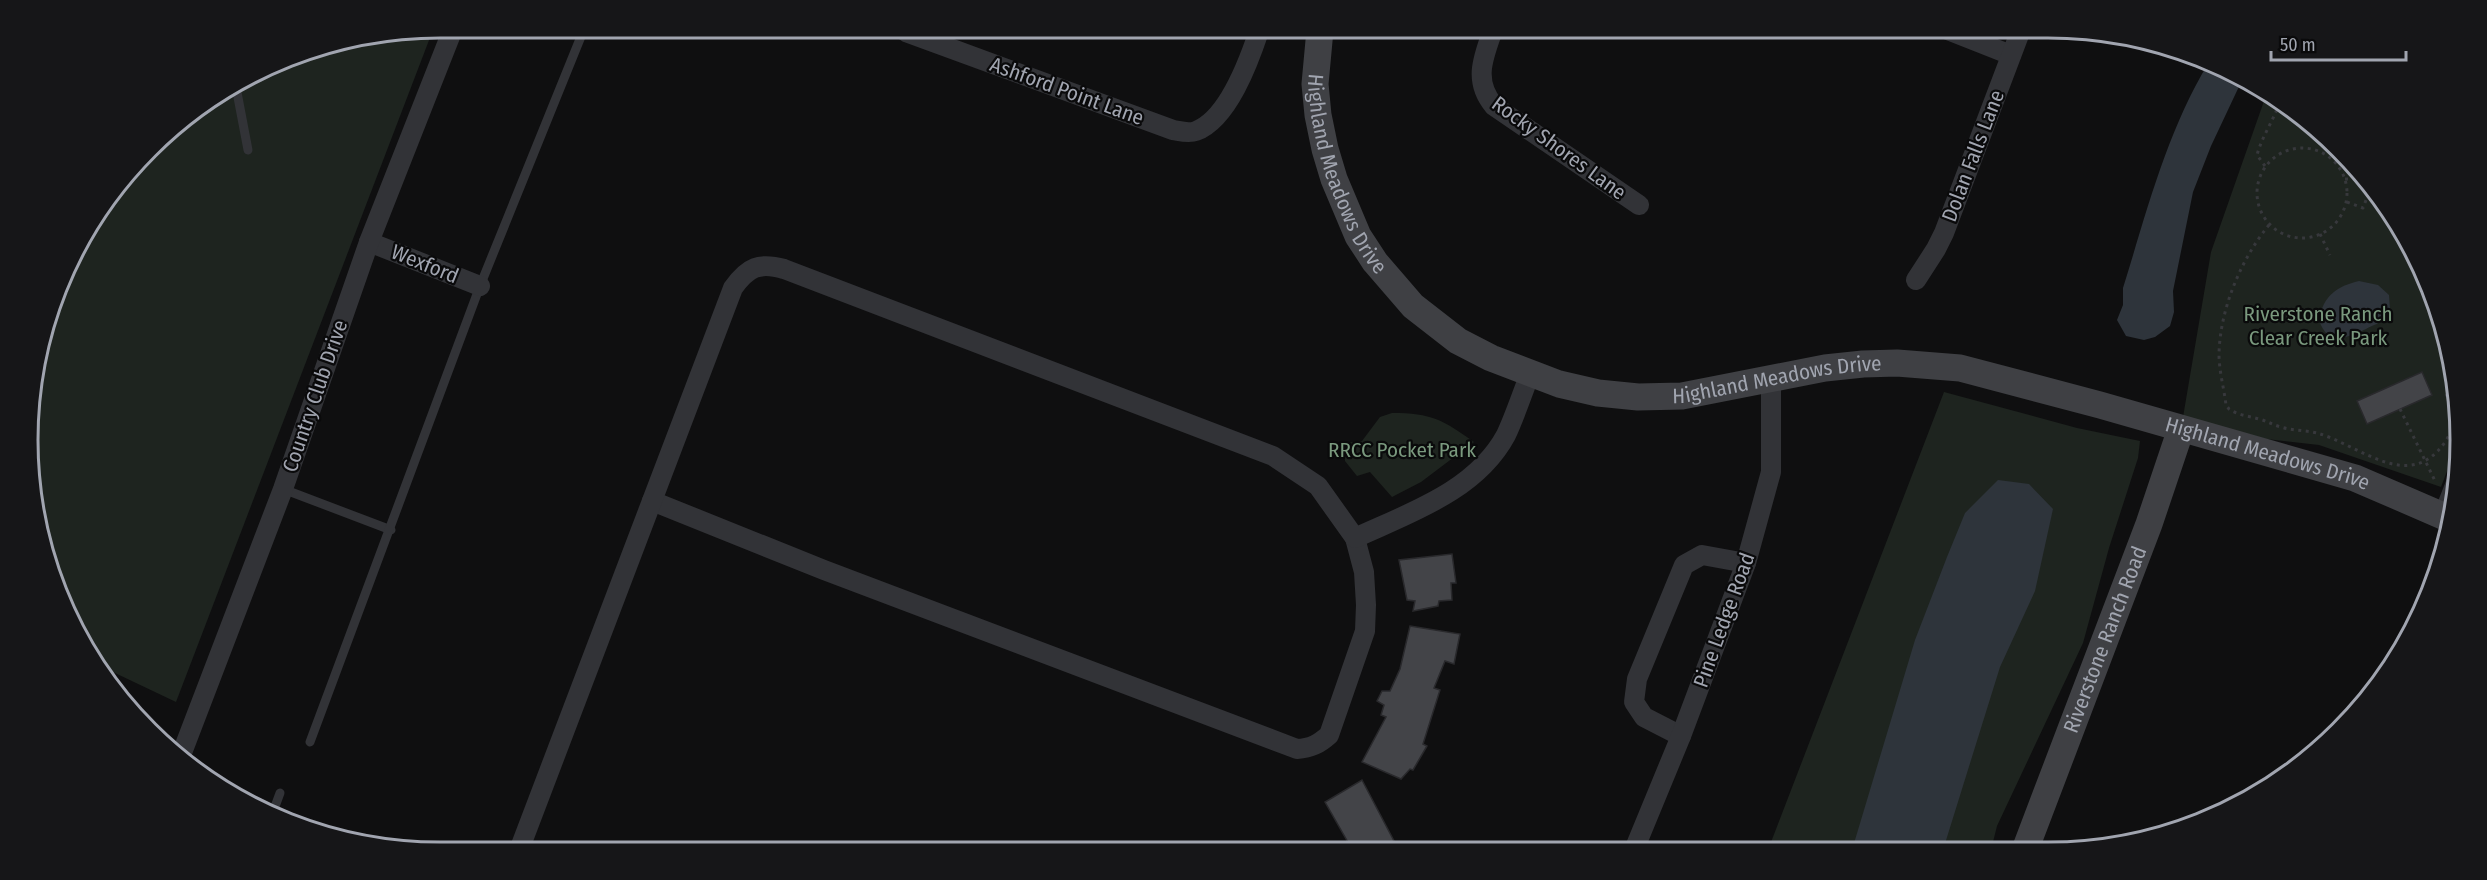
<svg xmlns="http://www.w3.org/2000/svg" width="2487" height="880" font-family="'Fira Sans Condensed',sans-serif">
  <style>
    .green { fill: #1e241f }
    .water { fill: #2e343b }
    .building { fill: #434448; stroke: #29292c; stroke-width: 1.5 }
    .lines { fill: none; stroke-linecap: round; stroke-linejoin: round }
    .path { stroke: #37383c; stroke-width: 3; stroke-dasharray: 3 4.5; stroke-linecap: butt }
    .lane { stroke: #323337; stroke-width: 9 }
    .street { stroke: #323337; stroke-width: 20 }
    .secondary { stroke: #3f4044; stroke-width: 27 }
    .labels { text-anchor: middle; stroke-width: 4.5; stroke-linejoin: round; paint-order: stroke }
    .street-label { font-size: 21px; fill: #a1a5b0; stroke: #0a0a0b }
    .park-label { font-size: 21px; fill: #7a997e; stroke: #0a0a0b }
    .rim { fill: none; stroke: #a1a5b0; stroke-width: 3 }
  </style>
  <rect width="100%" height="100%" fill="#0f0f10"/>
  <g class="green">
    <path d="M360,35H431L176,702L94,663L41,547L28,467L30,386L70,257L113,188L167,130L282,58Z"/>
    <path d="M2264,101L2302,116L2357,167L2404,233L2438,307L2456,386L2458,442L2441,487L2319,445L2181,429L2211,252Z"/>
    <path d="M1944,392L2077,428L2140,441L2138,458L2109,548L2083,643L1997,826L1991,850H1768Z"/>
    <path d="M1392,413C1432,413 1443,420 1474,442L1421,482L1392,497L1370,472L1357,476L1345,461L1344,443L1362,441L1380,417Z"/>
  </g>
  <g class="water">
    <path d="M2209,62L2229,69L2243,78L2211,146L2193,192L2173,291L2174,312L2170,326L2155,337L2144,340L2126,336L2117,320L2123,305V288C2147,211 2167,131 2209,62Z"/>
    <path d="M2359,281L2378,285L2389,295L2390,309L2387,318C2381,323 2373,325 2366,329C2346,338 2328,347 2319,320C2323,296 2337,286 2359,281Z"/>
    <path d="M1998,480L2029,484L2053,509L2035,591L2000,667L1943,850H1852L1915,640L1947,557L1965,513Z"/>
  </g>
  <g class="building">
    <path d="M2422,372L2432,395L2367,424L2357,401Z"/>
    <path d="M1452,554L1456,583H1451L1452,600L1439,601L1438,606L1413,611L1415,601L1407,600L1399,560Z"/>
    <path d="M1410,626L1460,634L1454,664L1445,661L1434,688L1440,690L1423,744L1427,746L1413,770L1410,769L1401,779L1362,762L1386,717L1381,715L1384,705L1377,701L1382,691H1390L1400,669Z"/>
    <path d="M1362,780L1394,841L1374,851H1353L1325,802Z"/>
  </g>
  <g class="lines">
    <g class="path">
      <circle cx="2302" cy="193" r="45"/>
      <path d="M2265,166L2257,155C2262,136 2274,120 2280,101"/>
      <path d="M2345,179H2357L2368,183"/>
      <path d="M2347,202L2363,208L2371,187"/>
      <path d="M2269,225C2241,259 2220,309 2219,354C2219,371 2224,388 2226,405L2229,409C2237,415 2249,416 2259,419C2267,421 2273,425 2281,427C2293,431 2305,430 2317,433C2360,445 2409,494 2445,442C2456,426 2454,411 2446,394"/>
      <path d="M2320,234L2330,255"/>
      <path d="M2439,336L2443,327"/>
      <path d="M2400,409L2436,483"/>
    </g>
    <g class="lane">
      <path d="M236,87L248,150"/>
      <path d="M2447,347L2446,366L2456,384"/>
      <path d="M283,489L391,530"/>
      <path d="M310,742L480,286L582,34"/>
      <path d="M273,812L280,793"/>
    </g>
    <g class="street">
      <path d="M1940,27L2011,55"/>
      <path d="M1493,30C1483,58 1473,81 1494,106L1639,205"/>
      <path d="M906,32L1173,130C1180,131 1188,134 1196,131C1228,119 1249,61 1259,31"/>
      <path d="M369,242L480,286"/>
      <path d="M1916,280L1936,249L1944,233L2022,27"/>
      <path d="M652,501L824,570L1297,749C1311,748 1319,744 1329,735L1365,631L1366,605L1364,572L1355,538"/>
      <path d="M2451,519L2443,516L2457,480"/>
      <path d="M1681,736L1644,717L1634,702L1637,679L1684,565L1702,555L1746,563"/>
      <path d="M180,758L283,489L369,242L451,34"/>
      <path d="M1634,850L1681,736L1746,563L1771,472V379"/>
      <path d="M518,853L733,288C748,267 759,262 784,269L1273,456L1318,486L1355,538C1409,513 1476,491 1506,435C1515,416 1522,394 1530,374"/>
    </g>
    <g class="secondary">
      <path id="s1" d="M1320,30L1315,84L1318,115L1325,149L1334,179L1358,236L1375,262L1413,306L1458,341L1491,358L1559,384L1598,393L1638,397L1682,396L1825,368L1863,364L1897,363L1960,368L2100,405L2355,478L2443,516"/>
      <path id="s2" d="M2025,850L2149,524L2181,429"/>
    </g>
  </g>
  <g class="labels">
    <g class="street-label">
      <text transform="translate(1067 91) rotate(20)" y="7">Ashford Point Lane</text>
      <text transform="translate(1559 148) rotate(36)" y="7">Rocky Shores Lane</text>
      <text transform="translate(1973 156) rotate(-69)" y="7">Dolan Falls Lane</text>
      <text dy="7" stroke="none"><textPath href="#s1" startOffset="150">Highland Meadows Drive</textPath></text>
      <text transform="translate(425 264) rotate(22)" y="7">Wexford</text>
      <text dy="7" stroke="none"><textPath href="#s1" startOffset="690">Highland Meadows Drive</textPath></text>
      <text transform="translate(315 396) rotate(-71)" y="7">Country Club Drive</text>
      <text dy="7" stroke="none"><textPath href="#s1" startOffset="1194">Highland Meadows Drive</textPath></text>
      <text transform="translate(1724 620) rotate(-70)" y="7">Pine Ledge Road</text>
      <text dy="7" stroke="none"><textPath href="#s2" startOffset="225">Riverstone Ranch Road</textPath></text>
    </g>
    <g class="park-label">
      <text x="2318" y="321">Riverstone Ranch<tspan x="2318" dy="24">Clear Creek Park</tspan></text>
      <text x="1402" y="457">RRCC Pocket Park</text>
    </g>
  </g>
  <path d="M0 0H2487V880H0ZM440 38H2048A402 402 0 0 1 2450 440V440A402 402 0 0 1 2048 842H440A402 402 0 0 1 38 440V440A402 402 0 0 1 440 38Z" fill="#161618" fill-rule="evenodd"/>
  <path class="rim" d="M440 38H2048A402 402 0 0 1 2450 440V440A402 402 0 0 1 2048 842H440A402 402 0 0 1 38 440V440A402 402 0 0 1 440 38Z"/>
  <path d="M2271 51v9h135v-9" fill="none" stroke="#a1a5b0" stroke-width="3"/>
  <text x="2280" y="51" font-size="18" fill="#a1a5b0" stroke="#0a0a0b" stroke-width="4.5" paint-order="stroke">50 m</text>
</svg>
